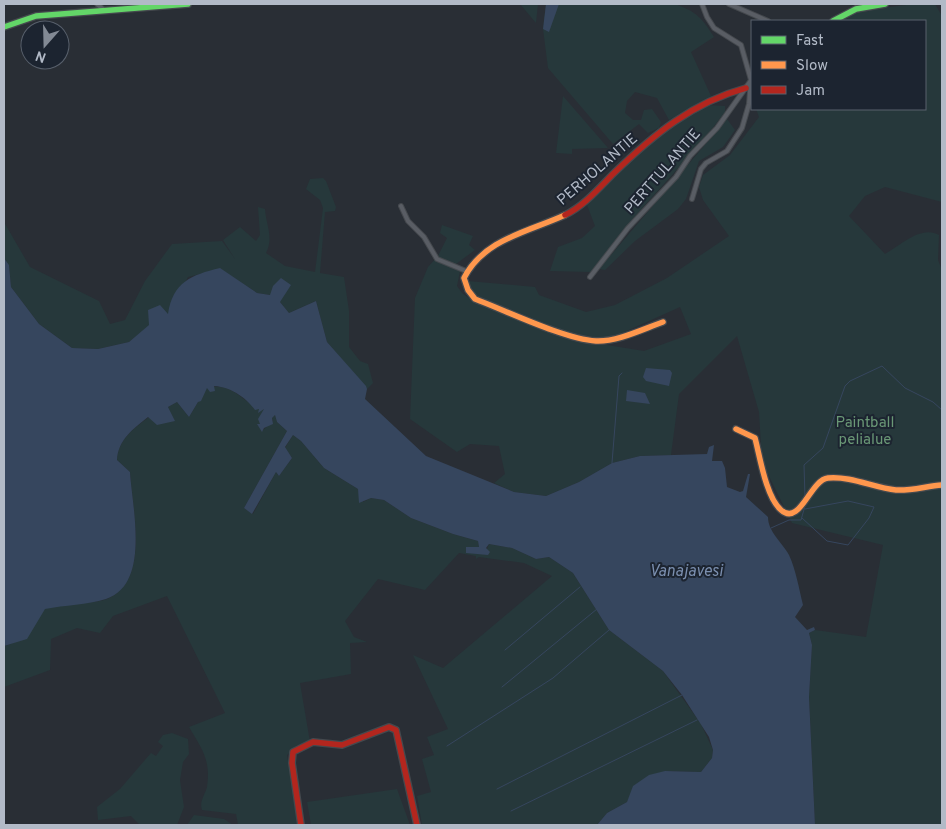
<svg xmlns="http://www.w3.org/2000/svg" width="946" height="829" font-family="Overpass,sans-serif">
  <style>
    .green { fill: #26383b }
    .water { fill: #36465e }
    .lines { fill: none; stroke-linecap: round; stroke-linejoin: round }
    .stream { stroke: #36465e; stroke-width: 1 }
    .street-casing { stroke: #45494e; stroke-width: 6 }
    .fast-casing { stroke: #45494e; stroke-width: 8 }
    .slow-casing { stroke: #45494e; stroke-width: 8 }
    .jam-casing { stroke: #45494e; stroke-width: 8 }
    .street { stroke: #595d64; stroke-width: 4 }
    .fast { stroke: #63d668; stroke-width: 5.5 }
    .slow { stroke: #ff974d; stroke-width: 5.5 }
    .jam { stroke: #b3261e; stroke-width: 5.5 }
    .labels { text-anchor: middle; stroke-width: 4; stroke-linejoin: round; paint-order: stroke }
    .street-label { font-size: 15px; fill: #b2bac7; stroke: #1c2430 }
    .park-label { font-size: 15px; fill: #6a9876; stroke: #1c2430 }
    .water-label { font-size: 16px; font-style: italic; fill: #7b8faf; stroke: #1c2430 }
  </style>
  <rect width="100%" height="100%" fill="#292e35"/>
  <g class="green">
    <path d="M520,4H538L536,23Z"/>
    <path d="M546,4H675C697,12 702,18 714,37L691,52L711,96L669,120L657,98L635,92L627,101L625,113L633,120H641L644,110L652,109L661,122L659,128L648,133L639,124L613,144L548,68L543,29Z"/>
    <path d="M914,4H935L942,16V202L885,187L865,196L849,216L885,254C901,245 921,225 939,235L938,260L942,270V825H815L809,696L812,645L809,633L815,630L866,637L883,545L792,523L762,462L759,412L737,336L679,394L671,455L640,456L612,463L579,482L546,496L514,492L494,483L505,474L499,446L470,444L457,452L410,419L415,298L428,267L438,256L447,238L440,233L442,225L473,236L469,245L475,250L456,264L461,266L457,286L462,293L473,301L574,339L613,346L644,351L691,334L680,307L620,334L602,338L587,336L563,331L502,306L483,301L471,290L468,281L535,287L539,295L586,312L615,305L667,278L729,236L703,200L699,187L703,175L730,155L759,117L756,109H925V21H840L857,11Z"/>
    <path d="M563,96L608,148L572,149V154L556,153Z"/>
    <path d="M706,105L725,106V112C697,150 663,184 632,220C618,236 605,255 591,272L550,271L558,247L582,238L595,226L587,205C624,169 660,129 706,105Z"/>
    <path d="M727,119L735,130L723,147L699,161L686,199L678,209L635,241L605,270L599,269Z"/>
    <path d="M323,178L326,181L336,207L335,211L325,212L320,273L344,277L349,311V347L360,361L368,364L373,383L367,389L327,342L316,301L289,313L280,302L270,295L257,293L220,269L188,277L168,314L165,313L129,342L98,349L72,348L39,324L11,287L9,265L4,258V222L30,267L99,301L110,324L125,320L145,281L172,244L222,241L235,259L223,240L240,227L256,241L260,235L258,207L265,209C266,225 274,238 266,253L285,266L315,272L323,208L320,200L306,189L310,179Z"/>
    <path d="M207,387C234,384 240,399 260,410L264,409L260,424H258L262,431L273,421L272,418L275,415L277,422L287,431L244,508L253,514L276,472L279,476L292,458L285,448L293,435L301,441L324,468L358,489L363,502L371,498L384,500L411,518L453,534L478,541L479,547H472L466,553L487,549L489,544L512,548L536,559L549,557L573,573L609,630L663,671L701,724L713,750L712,758L701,772L665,771L631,794L627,802L607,813L597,825H422L417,796L431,792L422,759L434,755L427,737L448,729L413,655L443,668L552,576L524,563L479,557L476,559V556L459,553L425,590L378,579L345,621L354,637L367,642L350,643L351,674L300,683L310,742L296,746L287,755L299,825H238L236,814L202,810C199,801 205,795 207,787C211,760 202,749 189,727L225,713L167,596L113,616L100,633L77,628L51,639L50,670L4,687V646C24,641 34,628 43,610C61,600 88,606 107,599C151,581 132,508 130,472L117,460C118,440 133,429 149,417L174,421L168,407L177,402L189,417Z"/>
    <path d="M172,733L188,739L189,754L183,762L180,780L184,807L177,825H140L131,816L98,820L97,807L120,789L151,753L156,756L163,746L158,742L163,735Z"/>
    <path d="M397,789L410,825H311L307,802Z"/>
    <path d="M194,815L224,819L233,825H187Z"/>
  </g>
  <g class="water">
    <path d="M546,4H559L549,32L543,29Z"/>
    <path d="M4,258L9,265L11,287L39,324L72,348L98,349L129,342L149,325L148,310L160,305L168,314C173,282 191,275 220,268L257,293L270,295L273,286L281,278L291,285L280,302L289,313L316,301L327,342L366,386L367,389L365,399L426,456L514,492L546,496L579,482L612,463L640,456L707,454L709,447L714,445L712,461H722L725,468L727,487L740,492L743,491L748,474H750L746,497L768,517C768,532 782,542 789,555C796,570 799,589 803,605L795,617L807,630L814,627L815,630L809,633L812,645L809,697L815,825H597L607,813L627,802L633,786L649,775L665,771L701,772L712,758L713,750L709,737L682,695L663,671L609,630L573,573L549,557L536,559L512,548L489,544L486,548L490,552L488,555L466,553V547H479L478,541L453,534L411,518L384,500L371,498L359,503L358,489L324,468L301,441L293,435L285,447L292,458L279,476L276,472L252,514L244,508L287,431L277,422L275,415L272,418L273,424L264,428L262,432L257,424H260L258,419L264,409L258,413L259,409L255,410C248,400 233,387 214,386L215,391L210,392L207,388L201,401L198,402L189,417L177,402L168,407L175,421L157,425L148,417C133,429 118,440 117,460L130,472C132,507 151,584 106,599C87,605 65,605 45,609L27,639L4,646Z"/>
    <path d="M646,368L670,370L672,373L669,386L646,381L643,377Z"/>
    <path d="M627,390L645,393L650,404L626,401Z"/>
  </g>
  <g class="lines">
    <g class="stream">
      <path d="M612,463L619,376L622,373"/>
      <path d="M805,497L804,465L823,448L845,386L850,381L882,366L905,388L933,402L942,410"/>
      <path d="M802,518L827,541L848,545L869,518L874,507L848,501L805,509"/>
      <path d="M771,528L789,520H801L805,506"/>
      <path d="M505,650L580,587"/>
      <path d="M502,687L597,609"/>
      <path d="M447,746L553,678L609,630"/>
      <path d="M497,789L682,695"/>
      <path d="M511,811L697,720"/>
    </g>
    <defs>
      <g id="street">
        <path d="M97,4L104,10"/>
        <path d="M729,4L768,21"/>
        <path d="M692,199L701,169L706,163L727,151L742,128L749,104L751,80L741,45L714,28L707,17L702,4"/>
        <path d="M401,206L408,221L424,237L437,259L466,271"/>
        <path d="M590,277L628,228L676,177L690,156L717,128L752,79"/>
      </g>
      <g id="fast">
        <path d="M833,21L856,9L885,4"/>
        <path d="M4,27L36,16L188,4"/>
      </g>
      <g id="slow">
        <path d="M565,215C528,232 484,239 464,278L468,290L475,299C507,311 564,339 596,341C617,342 643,329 663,322"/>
        <path d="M736,429L755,438C760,457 766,497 781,510C800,527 810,480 828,478C852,476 874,488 896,490C911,491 927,486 942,485"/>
      </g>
      <g id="jam">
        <path d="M565,215C584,206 599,188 614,173C653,135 693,102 746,88"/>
        <path d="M301,825L292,763L293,752L313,742L342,745L389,727L396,730L417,825"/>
      </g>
    </defs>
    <use href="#street" class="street-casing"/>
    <use href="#fast" class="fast-casing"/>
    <use href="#slow" class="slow-casing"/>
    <use href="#jam" class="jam-casing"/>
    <use href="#street" class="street"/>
    <use href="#fast" class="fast"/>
    <use href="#slow" class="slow"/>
    <use href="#jam" class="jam"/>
  </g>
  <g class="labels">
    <g class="street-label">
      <text transform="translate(597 169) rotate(-41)" y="5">PERHOLANTIE</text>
      <text transform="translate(662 171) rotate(-49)" y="5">PERTTULANTIE</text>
    </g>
    <g class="park-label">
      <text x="865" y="427">Paintball<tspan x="865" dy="17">pelialue</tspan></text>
    </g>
    <g class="water-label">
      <text x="686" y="576">Vanajavesi</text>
    </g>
  </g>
  <rect width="946" height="829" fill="none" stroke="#b2bac7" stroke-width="10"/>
  <rect x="751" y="20" width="175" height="90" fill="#1c2430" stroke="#58606c"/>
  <rect x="761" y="36" width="25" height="8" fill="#63d668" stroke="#58606c"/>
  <text x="796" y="45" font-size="15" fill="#b2bac7">Fast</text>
  <rect x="761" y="61" width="25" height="8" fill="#ff974d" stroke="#58606c"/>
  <text x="796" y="70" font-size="15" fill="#b2bac7">Slow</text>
  <rect x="761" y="86" width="25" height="8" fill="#b3261e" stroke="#58606c"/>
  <text x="796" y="95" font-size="15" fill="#b2bac7">Jam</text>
  <g transform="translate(45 45) rotate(200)"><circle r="24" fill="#1c2430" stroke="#58606c"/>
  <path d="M0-4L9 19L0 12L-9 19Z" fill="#828994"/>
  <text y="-8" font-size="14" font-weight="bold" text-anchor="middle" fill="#b2bac7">N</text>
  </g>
</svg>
